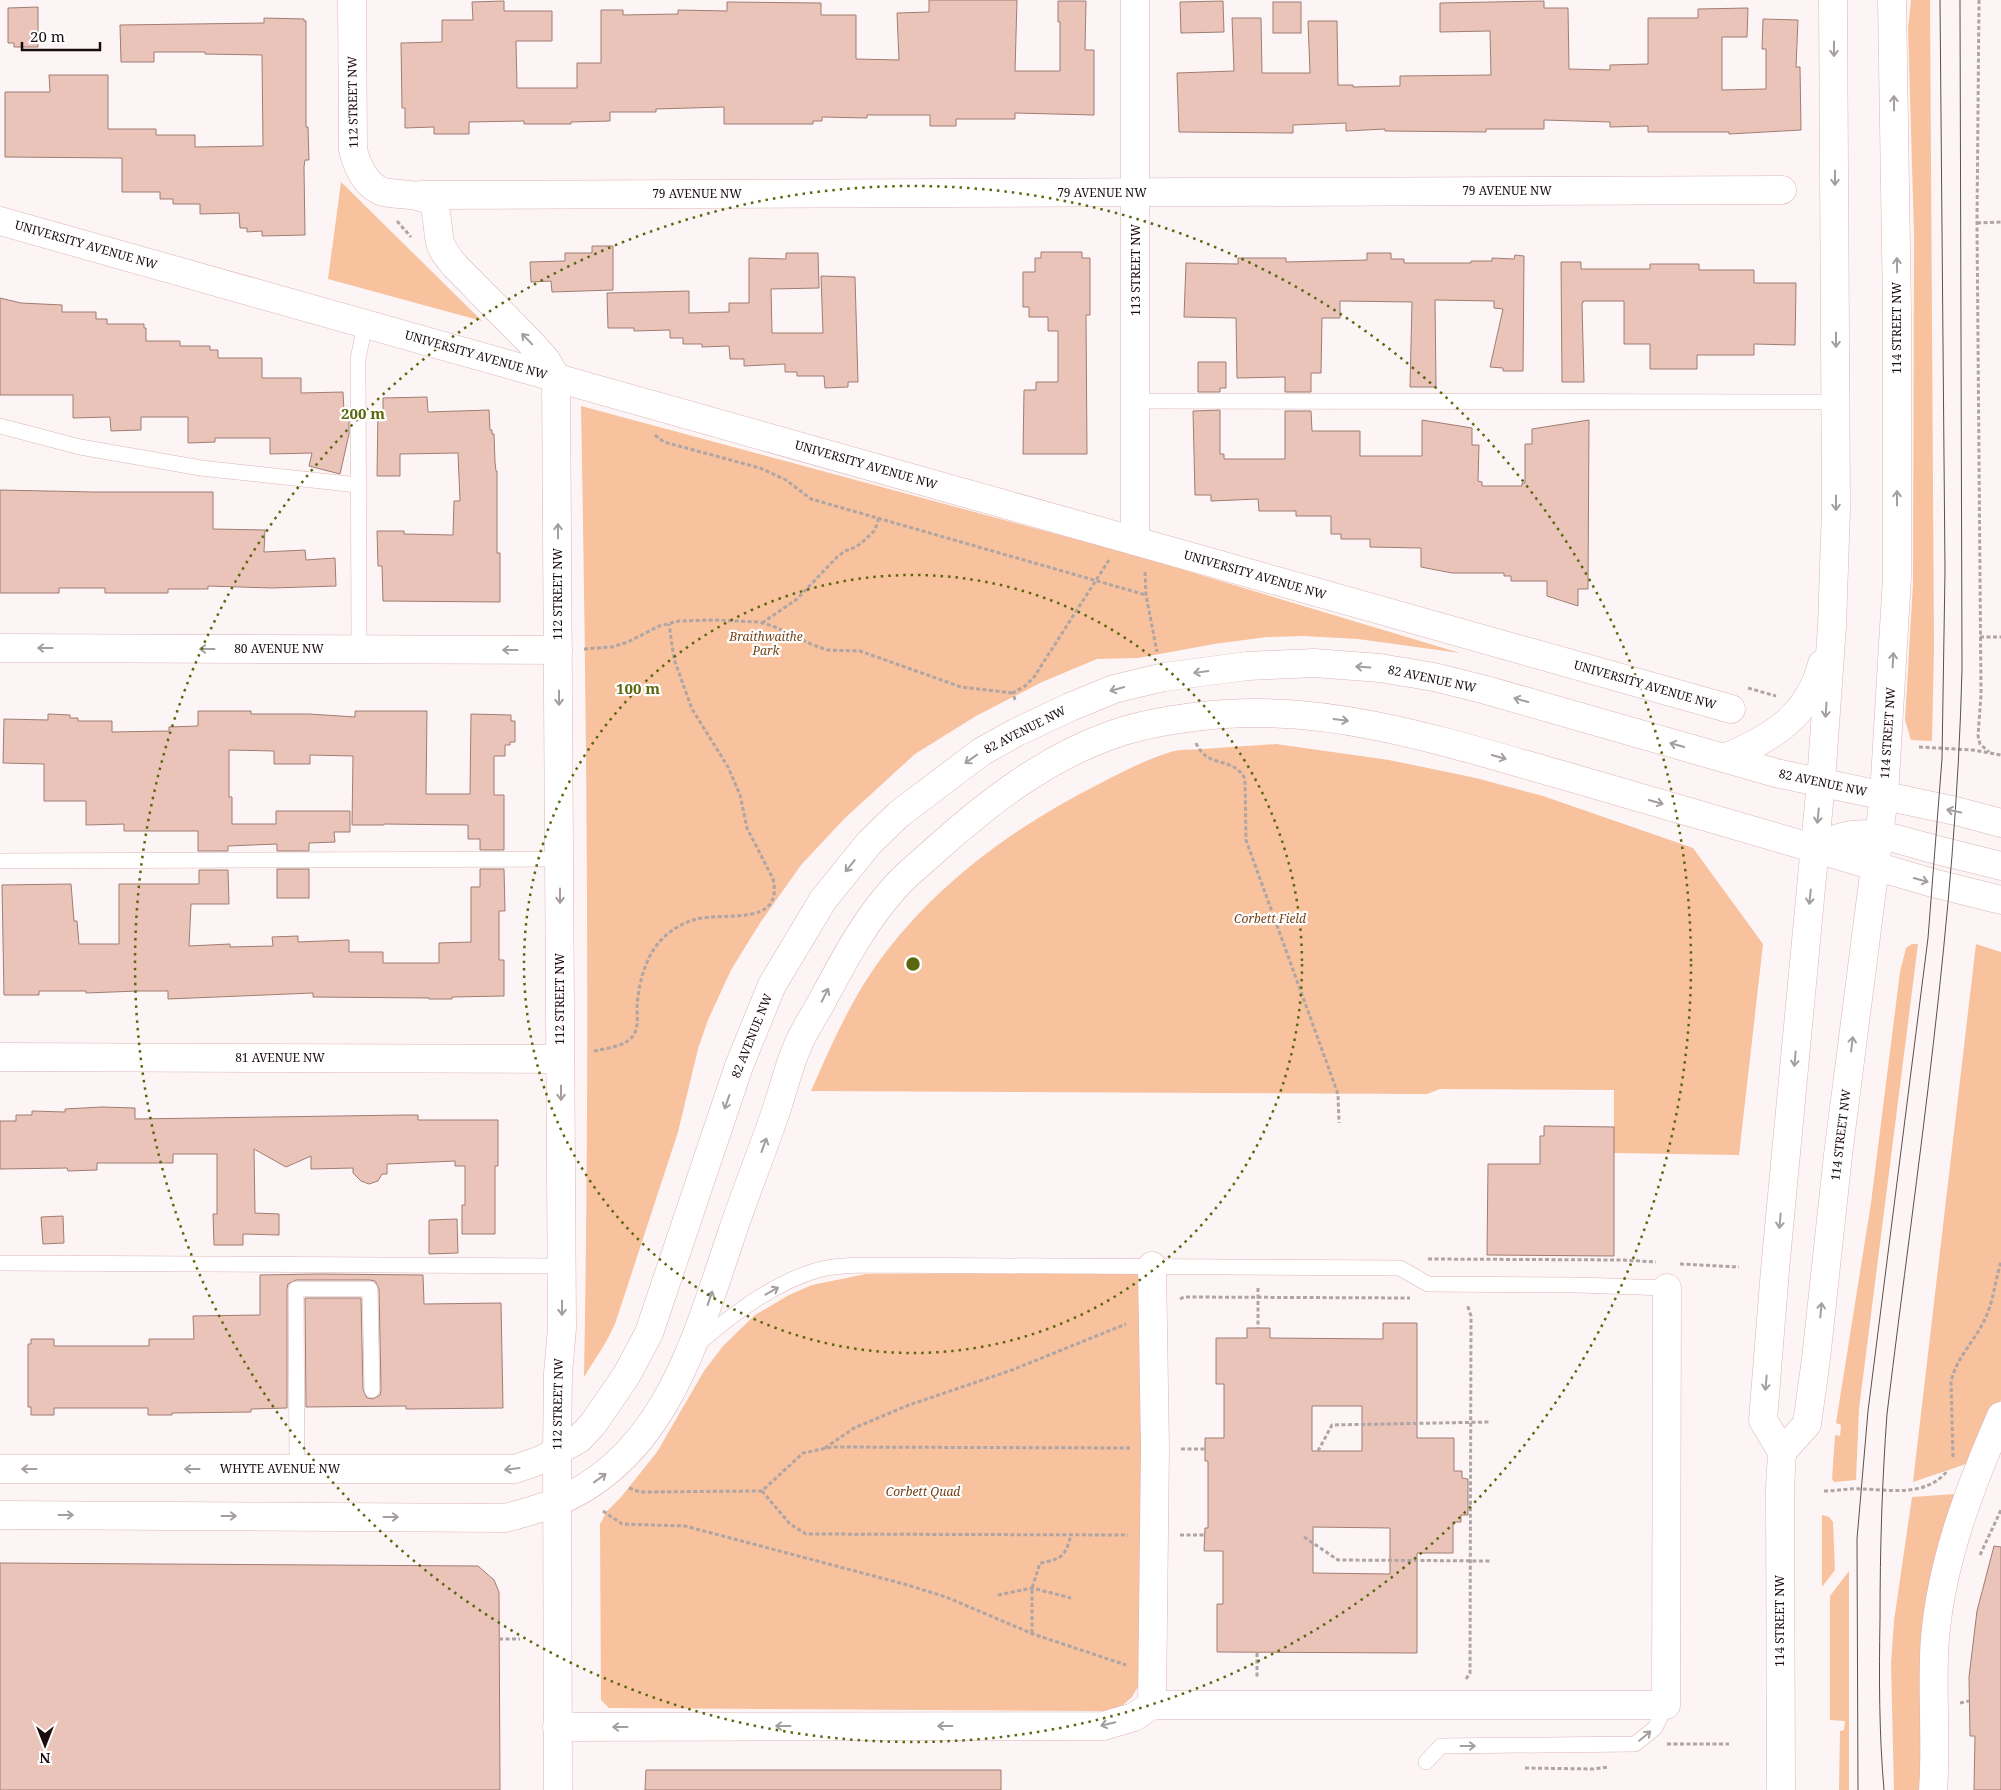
<svg xmlns="http://www.w3.org/2000/svg" width="2001" height="1790" font-family="'Noto Serif',serif">
  <style>
    .green { fill: #f7c29d }
    .building { fill: #ebc4b9; stroke: #a07d73; fill-rule: evenodd }
    .lines { fill: none; stroke-linecap: round; stroke-linejoin: round }
    .service-casing { stroke: #dcb4b5; stroke-width: 16 }
    .minor-casing { stroke: #dcb4b5; stroke-width: 29 }
    .secondary-casing { stroke: #dcb4b5; stroke-width: 29 }
    .path { stroke: #afa5a5; stroke-width: 3; stroke-dasharray: 4 2.5; stroke-linecap: butt }
    .service { stroke: #fff; stroke-width: 15 }
    .minor { stroke: #fff; stroke-width: 28 }
    .secondary { stroke: #fff; stroke-width: 28 }
    .tram { stroke: #5b4f50; stroke-width: 1 }
    .oneway { stroke: #a49e9f }
    .ring { fill: none; stroke: #5b670d; stroke-width: 2.5; stroke-dasharray: 2.5 5 }
    .labels { text-anchor: middle; stroke-width: 4.5; stroke-linejoin: round; paint-order: stroke }
    .street-label { font-size: 12px; fill: #1b0d0e; stroke: #fff }
    .park-label { font-size: 12px; font-style: italic; fill: #754217; stroke: #fff }
    .centre { fill: #5b670d; stroke: #fff; stroke-width: 2.5 }
    .ring-label { font-size: 15px; text-anchor: middle; font-weight: bold; fill: #5b670d; stroke: #fff; stroke-width: 4.5; stroke-linejoin: round; paint-order: stroke }
  </style>
  <rect width="100%" height="100%" fill="#fdf5f5"/>
  <g class="green">
    <path d="M1911,0H1930L1934,648L1932,741L1911,740L1905,720L1913,583L1914,234L1908,28Z"/>
    <path d="M341,182L482,321L328,279Z"/>
    <path d="M581,406L1134,555L1460,653L1358,639L1303,636L1267,637L1214,644L1138,658L1097,659L1042,682L976,716L915,754L845,818L801,865L760,923L731,970L708,1020L698,1049L678,1132L615,1324L606,1342L584,1377C590,1054 587,730 581,406Z"/>
    <path d="M1276,744L1389,760L1476,778L1543,796L1693,848L1763,944L1739,1155L1614,1153V1090L1440,1089L1427,1094L811,1091C832,1043 854,993 886,952C942,879 1019,824 1101,783C1124,771 1149,758 1174,751C1183,749 1195,750 1204,749C1228,747 1252,746 1276,744Z"/>
    <path d="M1912,944H1918L1859,1409L1856,1480L1834,1482L1832,1479L1835,1435L1840,1436L1841,1425L1836,1423L1871,1203L1900,972L1906,948Z"/>
    <path d="M1976,944L2001,952V1400L1969,1463L1913,1482Z"/>
    <path d="M1141,1272L1142,1615L1139,1685L1132,1697L1123,1705L1106,1711L614,1708H609L601,1700L600,1524L607,1511L621,1497L657,1452L704,1371L723,1346L755,1315L789,1295L812,1285L866,1274Z"/>
    <path d="M1955,1494L1921,1657L1920,1790H1894L1891,1663L1894,1621L1912,1497Z"/>
    <path d="M1822,1515L1829,1517L1833,1522L1835,1570L1822,1587Z"/>
    <path d="M1849,1571V1790H1839L1840,1731L1844,1730L1845,1721L1830,1720V1596Z"/>
  </g>
  <g class="building">
    <path d="M929,0H1017L1015,71H1060V22H1058V1H1086L1085,50H1094V115L1015,113V119H956V126H930V115H867V118L822,117V121H813V124H724V107L656,109V112H610V121L571,122V124H524V121L469,122V134H434V127L405,128V108H402L401,43L442,42V20H473L472,2L504,1V11H552V41H516L517,88H577V63H601V10H623V15L678,14V10L727,11V2L821,3V15H856V59L899,60L897,13L929,12Z"/>
    <path d="M1223,1L1224,32L1181,33L1180,2Z"/>
    <path d="M1544,1V8H1568L1569,69L1610,70V65L1648,64V18H1698V9L1748,8L1747,37H1722V90L1766,89V49H1762L1763,19L1798,20L1796,67H1800L1801,130L1729,134V132H1648V126L1610,127V122L1544,120V129H1486V132L1385,131V129L1346,131V123L1293,125V133L1179,132L1177,73L1234,71L1232,18H1261L1262,73H1310L1308,21H1337L1338,85H1353V87L1400,86V76L1491,75L1490,31L1440,32V3Z"/>
    <rect x="1273" y="2" width="28" height="31"/>
    <path d="M38,7V47H14V43H8V8Z"/>
    <path d="M264,18L304,19V21H306V127H308L309,160H305L304,167L305,235L262,236V231L247,232V228H240L239,213L200,214V204H173V199H160V192H122V158L5,157V92H50L49,75H108V129H156V135H195V147L263,146L262,55L205,54V52H154V62H121L120,25L264,23Z"/>
    <path d="M592,246H613V290L552,292L551,281L531,282L530,262L565,261V253H592Z"/>
    <path d="M1041,252H1082V258H1090V315H1086L1087,454H1023L1024,390H1036V382H1058V331H1048V317H1029V307H1023V272H1035V258H1041Z"/>
    <path d="M786,253H818L819,288L771,289L772,333H823L821,276L855,277L858,382H848V387L825,388L824,376H797V372H785V364L744,366V359H730L729,346L702,347V344H683V338H670V330L634,331V328H608L607,293L689,291V313L729,312V303H749V258L786,259Z"/>
    <path d="M1367,253H1391V259H1404V263H1471V261H1492V258L1514,259L1515,255L1524,256L1523,371H1503V368L1490,367L1503,309L1494,308V301L1435,300L1436,387H1410L1412,302L1340,301V318H1322L1321,373H1311V392H1285V377L1237,378L1236,318L1184,317L1186,263L1238,264V258H1286V262L1367,260Z"/>
    <path d="M1561,262H1581V269H1650V264H1699V270H1754V283H1796L1795,345L1754,344V355H1697V369H1650V344H1624V301H1583V303H1582L1584,382H1562Z"/>
    <path d="M0,298L21,303L62,305V312H96V319H107V324H144V328H146V341H180V346H210V350H218V358H262V378H301V393L343,392L344,411H349V434L340,474L309,466L312,453L270,454V438H215V442L188,443V417H141V430L111,431L110,417L73,418V395H0Z"/>
    <path d="M1198,362H1226V388H1220V392H1198Z"/>
    <path d="M427,397L428,412L489,410L490,430H492V434H494L495,462L496,471H497V553H500V602L383,601L382,566H378L377,531H404V534L453,535L454,501H460L458,453L400,454V476H377L378,411H383V398Z"/>
    <path d="M1220,410V454H1224V459H1285V411H1311L1312,431H1360V456H1422V420L1472,428V445H1479L1478,481L1482,482V486H1522V483H1525V444H1532V429L1589,420L1588,589H1578V606L1547,596V581H1511V576H1504V573H1452L1421,567V548L1370,547V539H1341V534H1331V516H1296V511H1259L1258,499L1211,501V495H1195L1193,411Z"/>
    <path d="M0,490L94,492H213V529L265,530L264,552L305,550L306,560L335,558L336,586L272,588L208,586V589H168V593H105V588H59V593H0Z"/>
    <path d="M198,711H251V714H309L355,717V711H427L426,794H470L471,714L511,715V721H515V742H510V745H505V756H494V795H504V850H480V839H468V825L384,824V825H352L353,756L310,755V764H274V751L229,750V797H232V824H276V811H350V832H334L335,842L309,843V851H277V844L228,846V851H198V831H124V824L86,825V801H44V764L3,763L4,719L48,720V714L70,715V718H78V721H112V732L169,731V727L198,726Z"/>
    <rect x="277" y="869" width="32" height="29"/>
    <path d="M480,869H504L505,911H499V960H504V996L452,997V999H429V998L313,997V993L168,999V991H138L86,993V991H39V995H4L2,885L71,884L74,921H77L79,944H119V884H199V870H228L229,904H191L189,946L230,944V947L273,946L272,937L298,936V942L349,940V952H383V963H439V943L471,942V887H480Z"/>
    <path d="M102,1107L135,1108V1119L406,1115H418V1120H498V1166H495V1234H462V1205H465V1166H455V1161L387,1164V1174H382L378,1181L369,1184L361,1181L353,1173V1168L311,1169V1156L286,1167L254,1149L255,1213L279,1214V1235L243,1234V1245H214L213,1214H217V1154H173V1163H97V1170L68,1171L67,1168L0,1169V1121H16V1115H32V1111L65,1112V1109Z"/>
    <path d="M1544,1126L1614,1127V1256L1487,1255L1488,1164H1540V1136H1544Z"/>
    <path d="M63,1216L64,1243L43,1244L41,1217Z"/>
    <path d="M457,1219L458,1253L429,1254V1220Z"/>
    <path d="M319,1274L423,1275L424,1304L501,1303L503,1408L406,1409V1406L306,1407L305,1298H361L363,1390L367,1398L373,1399L380,1395L381,1390L379,1289L375,1281L370,1280H296L288,1284L287,1289V1408L251,1409V1412L172,1413V1415H148V1408H54V1415H31V1407H28V1344H31V1339H54V1346H149V1339H194L193,1316L260,1315V1275Z"/>
    <path d="M1383,1323H1417V1438H1454V1471H1462V1478L1468,1479V1515H1461V1522H1453V1553H1417V1653L1217,1652V1604H1223V1551H1204L1205,1528H1208V1461H1205V1438H1224V1384H1216V1338H1247V1328H1270V1338L1383,1339ZM1312,1406H1362V1451H1312ZM1313,1527L1390,1528V1574L1313,1573Z"/>
    <path d="M1994,1546L2001,1547V1790H1974L1975,1736H1970L1969,1677L1977,1611Z"/>
    <path d="M0,1563L478,1566L494,1580L499,1592L500,1790H0Z"/>
    <path d="M646,1770H1001V1790H645Z"/>
  </g>
  <g class="lines">
    <defs>
      <g id="service">
        <path d="M1136,401L1836,402"/>
        <path d="M0,426L80,447L201,468L358,485"/>
        <path d="M359,649L358,359L365,324"/>
        <path d="M0,861L560,859"/>
        <path d="M0,1263L562,1266"/>
        <path d="M698,1344C731,1315 775,1282 818,1270C831,1266 846,1266 860,1265L1400,1268L1428,1284L1578,1285L1667,1288"/>
        <path d="M297,1469L296,1289H370L372,1390"/>
        <path d="M1426,1762L1441,1746L1635,1744L1655,1728L1666,1705"/>
      </g>
      <g id="minor">
        <path d="M352,0L353,150C357,166 366,187 384,192C402,196 415,192 433,202C438,215 437,228 440,242C442,251 449,258 455,266L529,341L546,360L556,377L562,1328L558,1373L557,1452"/>
        <path d="M1135,0V541"/>
        <path d="M421,195L1782,190"/>
        <path d="M0,221L1731,709"/>
        <path d="M0,648L558,650"/>
        <path d="M0,1057L560,1059"/>
        <path d="M1152,1705L1155,1448L1152,1266"/>
        <path d="M557,1727L1103,1726L1134,1717L1152,1705H1666L1667,1288"/>
        <path d="M1933,1790C1937,1740 1931,1688 1935,1638C1942,1559 1970,1487 2001,1416"/>
      </g>
      <g id="secondary">
        <path d="M1724,758C1771,739 1809,716 1822,664"/>
        <path d="M1814,849C1858,823 1888,837 1933,849C1956,855 1978,860 2001,866"/>
        <path d="M557,1452L558,1790"/>
        <path d="M1782,1452L1807,1424L1816,1359L1838,1155L1884,796L1897,577V311L1892,0"/>
        <path d="M0,1469H515L541,1460L579,1439L593,1424L626,1376L649,1333L739,1066L772,985L823,900L869,843L899,814L981,752L1017,732L1070,707L1114,689L1164,677L1247,666L1314,663L1380,668L1434,677L1486,690L1776,773L1956,811L2001,823"/>
        <path d="M0,1515L504,1518C519,1515 534,1510 549,1505C665,1462 696,1338 732,1233C746,1191 763,1150 777,1108C784,1087 789,1065 798,1045C804,1031 813,1017 821,1003C843,962 865,919 898,884C908,873 921,863 933,852C986,804 1045,758 1114,734C1146,723 1191,716 1226,714C1342,706 1458,746 1569,777C1690,812 1811,848 1933,883L2001,900"/>
        <path d="M1781,1790L1780,1489L1782,1452L1763,1420L1775,1270L1821,782L1832,626L1836,509L1833,0"/>
      </g>
    </defs>
    <use href="#service" class="service-casing"/>
    <use href="#minor" class="minor-casing"/>
    <use href="#secondary" class="secondary-casing"/>
    <g class="path">
      <path d="M1979,0L1977,223L1981,695L1978,736L1980,744L1989,752"/>
      <path d="M397,221L411,237"/>
      <path d="M1977,223L2001,222"/>
      <path d="M655,435L664,442L760,468L786,480L811,499L1146,595"/>
      <path d="M1145,572L1146,595L1157,652"/>
      <path d="M762,623L797,599L837,557L845,551L856,547L866,539L875,530L879,517"/>
      <path d="M1980,637H2001"/>
      <path d="M584,649L612,647L628,642L659,626L679,621L713,620L759,622L773,626L811,644L827,650L860,651L961,687L1013,693"/>
      <path d="M1748,688L1776,696"/>
      <path d="M1015,700L1013,693L1025,686L1034,677L1109,560"/>
      <path d="M1196,743C1208,770 1233,755 1245,779L1246,840L1338,1094L1339,1123"/>
      <path d="M1919,747L1973,750L2001,755"/>
      <path d="M594,1051C606,1048 625,1047 633,1036C639,1027 637,1017 637,1007C639,979 647,949 670,932C678,926 688,921 697,919C725,912 784,927 773,879L747,828L740,795L728,767L692,709L674,659L669,624"/>
      <path d="M1428,1259L1622,1260L1656,1262"/>
      <path d="M1680,1264L1739,1267"/>
      <path d="M1258,1288V1328"/>
      <path d="M1180,1299L1184,1297L1410,1298"/>
      <path d="M825,1448L854,1428L909,1405L1012,1370L1126,1324"/>
      <path d="M1181,1449H1205"/>
      <path d="M1318,1451L1332,1425L1491,1422"/>
      <path d="M1953,1457L1951,1382C1956,1358 1974,1342 1984,1321C1993,1304 1995,1281 2001,1262"/>
      <path d="M629,1488L640,1492L762,1491L803,1453L832,1447L1130,1448"/>
      <path d="M762,1491L790,1524L806,1534L1128,1535"/>
      <path d="M1824,1491C1837,1491 1849,1488 1862,1489C1892,1490 1927,1497 1948,1470"/>
      <path d="M603,1511L622,1524L685,1526L904,1584L946,1597L1033,1634L1126,1665"/>
      <path d="M1180,1535H1205"/>
      <path d="M1304,1537L1338,1560L1491,1561"/>
      <path d="M1980,1555L2001,1510"/>
      <path d="M998,1595L1032,1588L1071,1598"/>
      <path d="M1032,1633V1588L1040,1563C1062,1559 1066,1556 1071,1534"/>
      <path d="M499,1639H520"/>
      <path d="M1257,1653V1679"/>
      <path d="M1466,1679L1470,1673L1471,1316L1467,1304"/>
      <path d="M1960,1703L1969,1701"/>
      <path d="M1667,1744H1729"/>
      <path d="M1525,1768L1593,1769L1608,1767"/>
    </g>
    <use href="#service" class="service"/>
    <use href="#minor" class="minor"/>
    <use href="#secondary" class="secondary"/>
    <g class="tram">
      <path d="M1858,1790L1857,1539L1868,1411L1928,938L1942,759L1945,571L1940,0"/>
      <path d="M1884,1790C1879,1733 1879,1676 1880,1619C1880,1550 1882,1482 1887,1414C1917,1166 1956,919 1962,669L1960,0"/>
    </g>
  </g>
  <defs><path id="oneway-shaft" d="M-6 0H5M1.5-3L5.5 0L1.5 3" fill="none" stroke-width="1.6" stroke-linecap="round" stroke-linejoin="round" transform="scale(1.25)"/></defs>
  <g class="oneway">
    <use href="#oneway-shaft" transform="translate(1834 49) rotate(90)"/>
    <use href="#oneway-shaft" transform="translate(1894 103) rotate(-91)"/>
    <use href="#oneway-shaft" transform="translate(1835 178) rotate(90)"/>
    <use href="#oneway-shaft" transform="translate(1897 265) rotate(-91)"/>
    <use href="#oneway-shaft" transform="translate(527 339) rotate(-134)"/>
    <use href="#oneway-shaft" transform="translate(1836 340) rotate(90)"/>
    <use href="#oneway-shaft" transform="translate(1897 498) rotate(-90)"/>
    <use href="#oneway-shaft" transform="translate(1836 503) rotate(90)"/>
    <use href="#oneway-shaft" transform="translate(558 531) rotate(-90)"/>
    <use href="#oneway-shaft" transform="translate(45 648) rotate(-180)"/>
    <use href="#oneway-shaft" transform="translate(207 649) rotate(-180)"/>
    <use href="#oneway-shaft" transform="translate(510 650) rotate(-180)"/>
    <use href="#oneway-shaft" transform="translate(1893 660) rotate(-87)"/>
    <use href="#oneway-shaft" transform="translate(1363 667) rotate(-176)"/>
    <use href="#oneway-shaft" transform="translate(1201 672) rotate(172)"/>
    <use href="#oneway-shaft" transform="translate(1117 689) rotate(164)"/>
    <use href="#oneway-shaft" transform="translate(559 698) rotate(90)"/>
    <use href="#oneway-shaft" transform="translate(1521 700) rotate(-164)"/>
    <use href="#oneway-shaft" transform="translate(1826 710) rotate(94)"/>
    <use href="#oneway-shaft" transform="translate(1341 720) rotate(7)"/>
    <use href="#oneway-shaft" transform="translate(1677 745) rotate(-164)"/>
    <use href="#oneway-shaft" transform="translate(1499 757) rotate(16)"/>
    <use href="#oneway-shaft" transform="translate(971 759) rotate(144)"/>
    <use href="#oneway-shaft" transform="translate(1656 802) rotate(16)"/>
    <use href="#oneway-shaft" transform="translate(1954 811) rotate(-168)"/>
    <use href="#oneway-shaft" transform="translate(1818 816) rotate(96)"/>
    <use href="#oneway-shaft" transform="translate(850 866) rotate(129)"/>
    <use href="#oneway-shaft" transform="translate(1921 880) rotate(16)"/>
    <use href="#oneway-shaft" transform="translate(560 896) rotate(90)"/>
    <use href="#oneway-shaft" transform="translate(1810 897) rotate(96)"/>
    <use href="#oneway-shaft" transform="translate(825 995) rotate(-63)"/>
    <use href="#oneway-shaft" transform="translate(1852 1044) rotate(-83)"/>
    <use href="#oneway-shaft" transform="translate(1795 1059) rotate(95)"/>
    <use href="#oneway-shaft" transform="translate(561 1093) rotate(90)"/>
    <use href="#oneway-shaft" transform="translate(727 1102) rotate(109)"/>
    <use href="#oneway-shaft" transform="translate(764 1145) rotate(-70)"/>
    <use href="#oneway-shaft" transform="translate(1780 1221) rotate(95)"/>
    <use href="#oneway-shaft" transform="translate(772 1291) rotate(-29)"/>
    <use href="#oneway-shaft" transform="translate(710 1298) rotate(-71)"/>
    <use href="#oneway-shaft" transform="translate(562 1308) rotate(90)"/>
    <use href="#oneway-shaft" transform="translate(1821 1310) rotate(-84)"/>
    <use href="#oneway-shaft" transform="translate(1766 1383) rotate(95)"/>
    <use href="#oneway-shaft" transform="translate(29 1469) rotate(180)"/>
    <use href="#oneway-shaft" transform="translate(192 1469) rotate(180)"/>
    <use href="#oneway-shaft" transform="translate(512 1469) rotate(173)"/>
    <use href="#oneway-shaft" transform="translate(600 1478) rotate(-36)"/>
    <use href="#oneway-shaft" transform="translate(66 1515)"/>
    <use href="#oneway-shaft" transform="translate(229 1516)"/>
    <use href="#oneway-shaft" transform="translate(391 1517)"/>
    <use href="#oneway-shaft" transform="translate(1108 1724) rotate(167)"/>
    <use href="#oneway-shaft" transform="translate(783 1726) rotate(180)"/>
    <use href="#oneway-shaft" transform="translate(945 1726) rotate(180)"/>
    <use href="#oneway-shaft" transform="translate(620 1727) rotate(180)"/>
    <use href="#oneway-shaft" transform="translate(1645 1736) rotate(-40)"/>
    <use href="#oneway-shaft" transform="translate(1468 1746)"/>
  </g>
  <g class="ring">
    <circle cx="913" cy="964" r="389"/>
    <circle cx="913" cy="964" r="778"/>
  </g>
  <g class="labels">
    <g class="street-label">
      <text transform="translate(353 102) rotate(-91)" y="4">112 STREET NW</text>
      <text x="1507" y="195">79 AVENUE NW</text>
      <text x="1102" y="197">79 AVENUE NW</text>
      <text x="697" y="198">79 AVENUE NW</text>
      <text transform="translate(86 245) rotate(16)" y="4">UNIVERSITY AVENUE NW</text>
      <text transform="translate(1136 270) rotate(-90)" y="4">113 STREET NW</text>
      <text transform="translate(1897 328) rotate(-90)" y="4">114 STREET NW</text>
      <text transform="translate(476 355) rotate(16)" y="4">UNIVERSITY AVENUE NW</text>
      <text transform="translate(866 465) rotate(16)" y="4">UNIVERSITY AVENUE NW</text>
      <text transform="translate(1255 575) rotate(16)" y="4">UNIVERSITY AVENUE NW</text>
      <text transform="translate(558 594) rotate(-90)" y="4">112 STREET NW</text>
      <text x="279" y="653">80 AVENUE NW</text>
      <text transform="translate(1432 679) rotate(12)" y="4">82 AVENUE NW</text>
      <text transform="translate(1645 685) rotate(16)" y="4">UNIVERSITY AVENUE NW</text>
      <text transform="translate(1025 730) rotate(-27)" y="4">82 AVENUE NW</text>
      <text transform="translate(1888 733) rotate(-86)" y="4">114 STREET NW</text>
      <text transform="translate(1823 783) rotate(12)" y="4">82 AVENUE NW</text>
      <text transform="translate(560 999) rotate(-90)" y="4">112 STREET NW</text>
      <text transform="translate(752 1036) rotate(-68)" y="4">82 AVENUE NW</text>
      <text x="280" y="1062">81 AVENUE NW</text>
      <text transform="translate(1841 1135) rotate(-83)" y="4">114 STREET NW</text>
      <text transform="translate(558 1404) rotate(-89)" y="4">112 STREET NW</text>
      <text x="280" y="1473">WHYTE AVENUE NW</text>
      <text transform="translate(1780 1621) rotate(-90)" y="4">114 STREET NW</text>
    </g>
    <g class="park-label">
      <text x="766" y="641">Braithwaithe<tspan x="766" dy="14">Park</tspan></text>
      <text x="1270" y="923">Corbett Field</text>
      <text x="923" y="1496">Corbett Quad</text>
    </g>
  </g>
  <circle cx="913" cy="964" r="8" class="centre"/>
  <g class="ring-label">
    <text x="363" y="419">200 m</text>
    <text x="638" y="694">100 m</text>
  </g>
  <g transform="translate(45 1745) rotate(180)" stroke="#ffffff" stroke-width="4" paint-order="stroke">
  <path d="M0-4L9 19L0 12L-9 19Z" fill="#1b0d0e"/>
  <text y="-8" font-size="14" font-weight="bold" text-anchor="middle" fill="#1b0d0e">N</text>
  </g>
  <path d="M22 42v8h78v-8" fill="none" stroke="#1b0d0e" stroke-width="2.5"/>
  <text x="30" y="42" font-size="15" fill="#1b0d0e" stroke="#ffffff" stroke-width="4" paint-order="stroke">20 m</text>
</svg>
